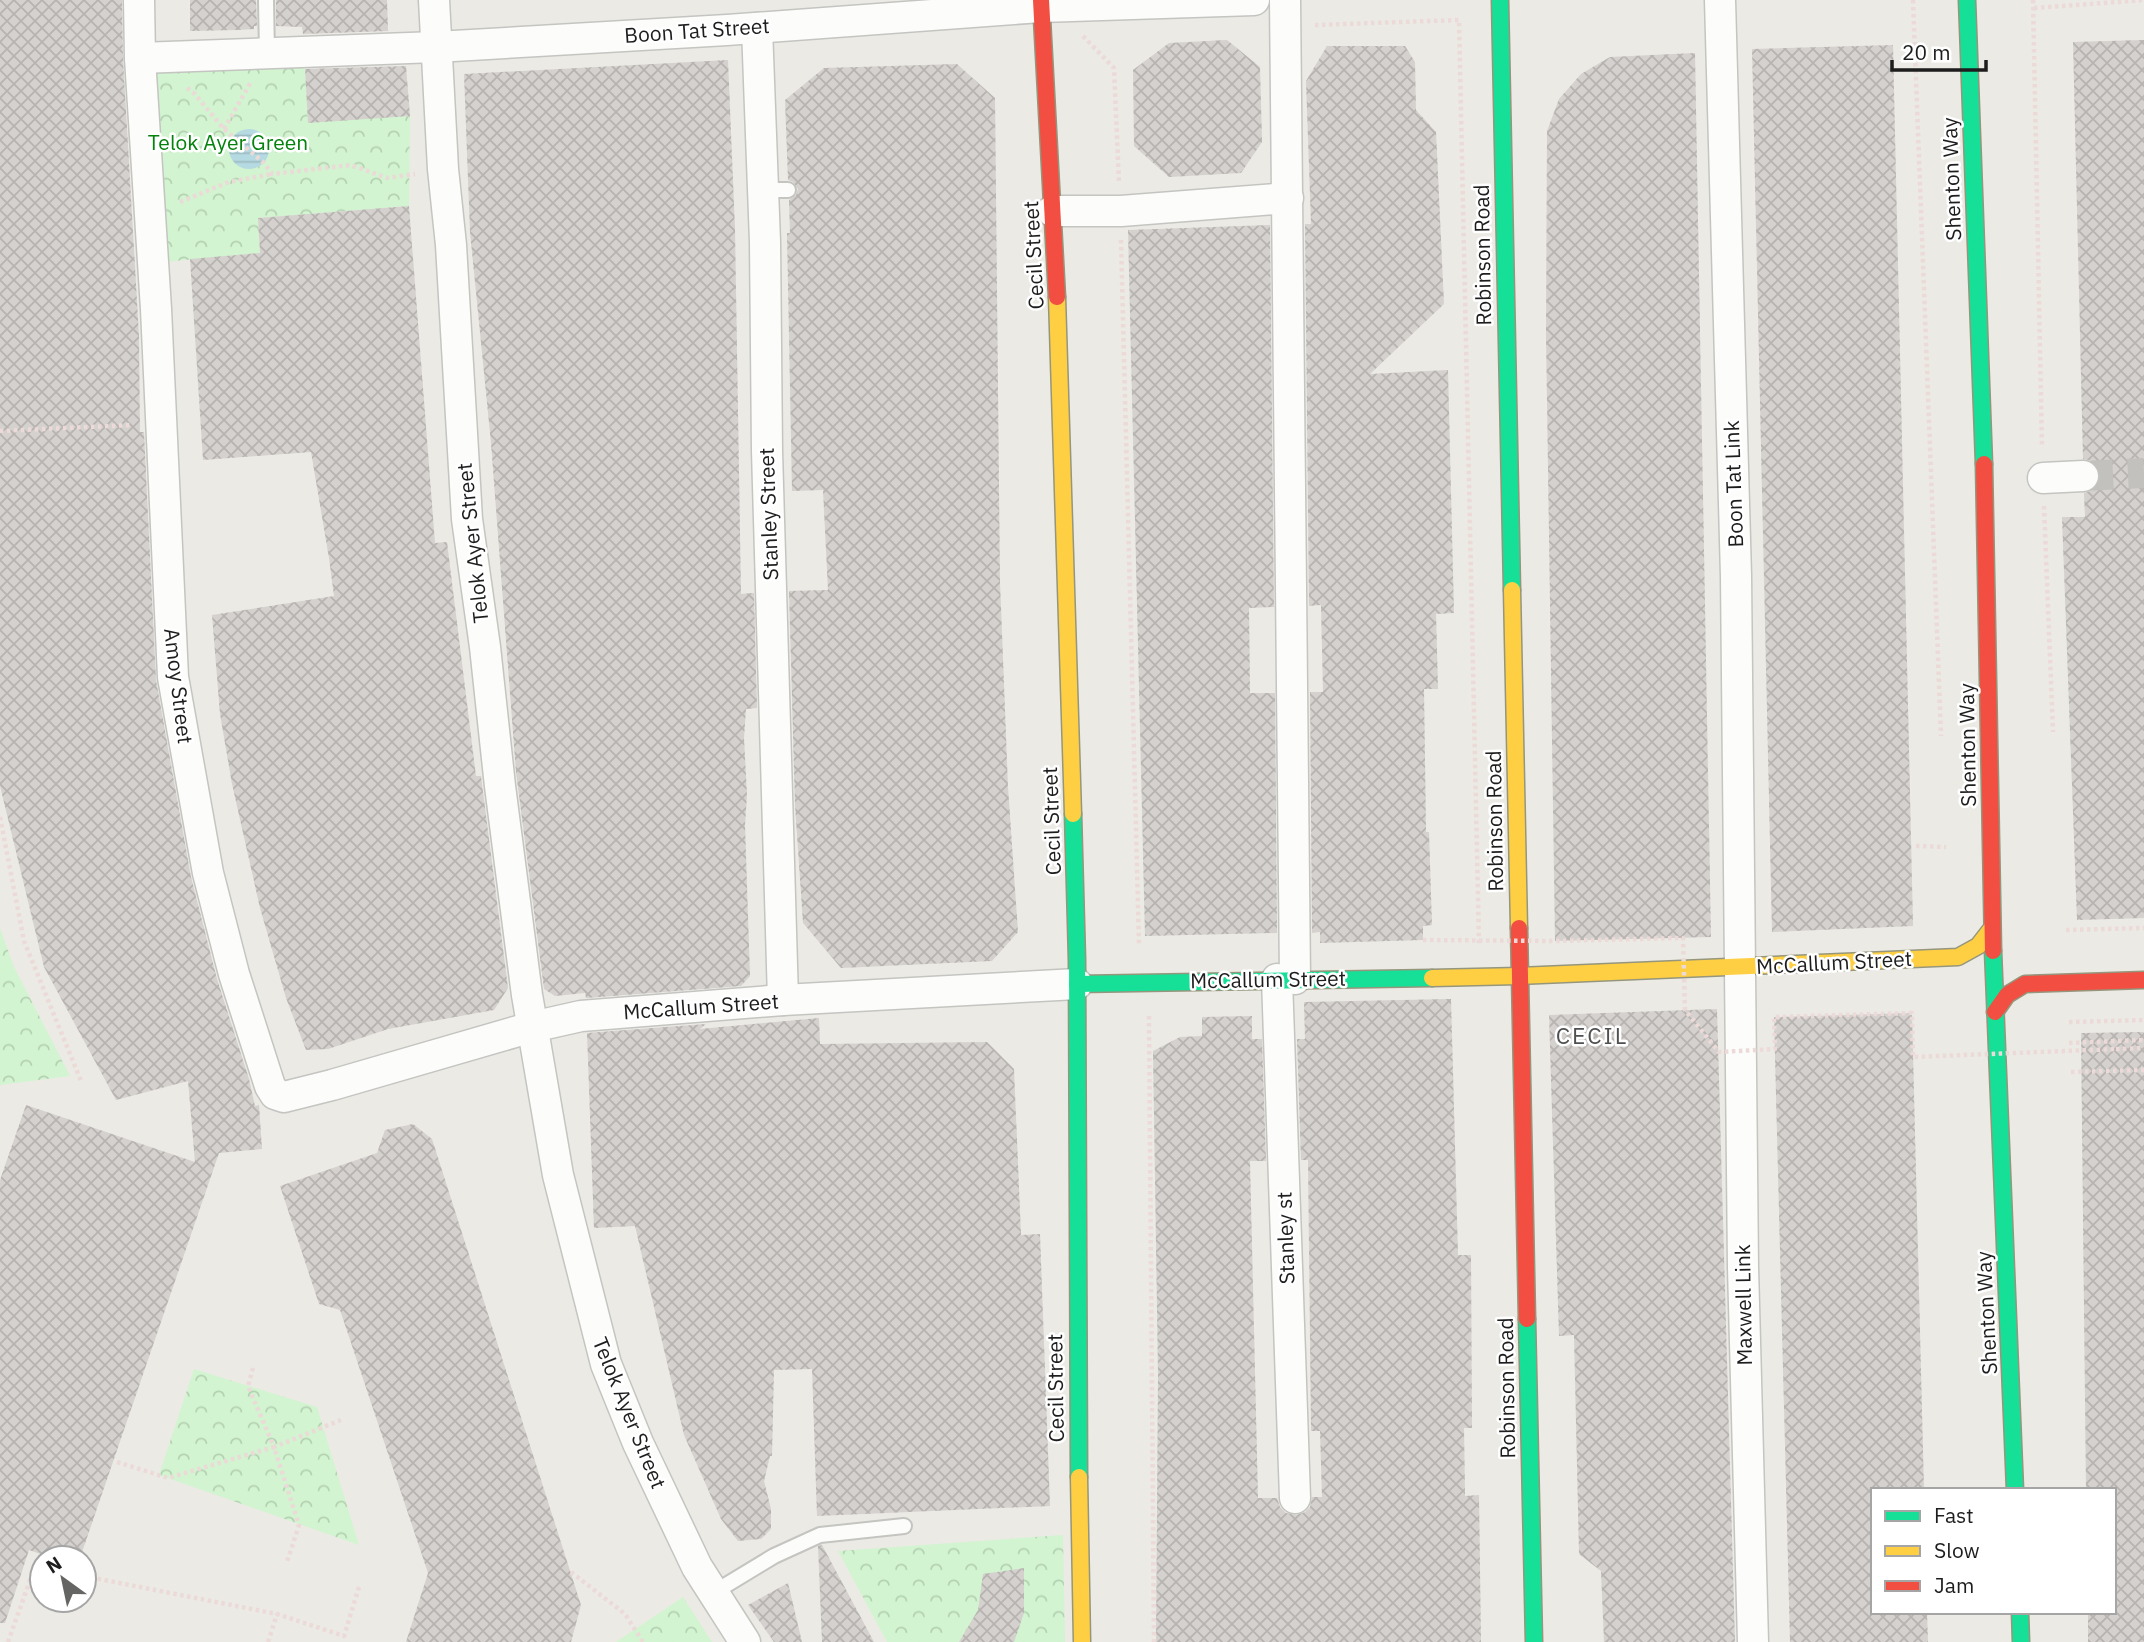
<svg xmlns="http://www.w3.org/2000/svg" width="2144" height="1642" font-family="'IBM Plex Sans',sans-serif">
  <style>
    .park { fill: url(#park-crowns) }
    .water { fill: url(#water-rules) }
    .building { fill: url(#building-cross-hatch) }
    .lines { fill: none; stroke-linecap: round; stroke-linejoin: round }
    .street-tunnel { stroke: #c3c1bd; stroke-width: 30; stroke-dasharray: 30 15; stroke-linecap: butt }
    .lane-casing { stroke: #c4c4c1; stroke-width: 18 }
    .street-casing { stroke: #c4c4c1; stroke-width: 33 }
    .fast-casing { stroke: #95967c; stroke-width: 19 }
    .slow-casing { stroke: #95967c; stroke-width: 19 }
    .jam-casing { stroke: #95967c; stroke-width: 19 }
    .path { stroke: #ebdad7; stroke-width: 4.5; stroke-dasharray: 3.5 3.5; stroke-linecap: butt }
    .lane { stroke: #fcfcfb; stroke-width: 14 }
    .street { stroke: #fcfcfb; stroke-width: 30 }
    .fast { stroke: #16e098; stroke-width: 16 }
    .slow { stroke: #ffcf43; stroke-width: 16 }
    .jam { stroke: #f24e42; stroke-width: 16 }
    .path-bridge { stroke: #ebdad7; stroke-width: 4.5; stroke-dasharray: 3.5 3.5; stroke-linecap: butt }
    .labels { text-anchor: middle; stroke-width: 5; stroke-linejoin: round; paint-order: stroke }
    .street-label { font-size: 21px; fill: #1d1d1d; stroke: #fff }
    .park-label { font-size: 21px; fill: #04820c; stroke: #fff }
    .neighbourhood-label { font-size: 23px; letter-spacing: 2px; fill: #505050; stroke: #fff }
  </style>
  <defs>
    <pattern id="park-crowns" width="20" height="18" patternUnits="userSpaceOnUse" patternTransform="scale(1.75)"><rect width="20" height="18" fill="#d2f4d0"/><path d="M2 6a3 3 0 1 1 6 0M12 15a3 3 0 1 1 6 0" fill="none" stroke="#b4d1b2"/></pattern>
    <pattern id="water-rules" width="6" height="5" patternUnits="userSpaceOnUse" patternTransform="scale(1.75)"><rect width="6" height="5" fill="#b6dae2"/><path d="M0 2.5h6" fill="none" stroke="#9cbbc1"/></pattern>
    <pattern id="building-cross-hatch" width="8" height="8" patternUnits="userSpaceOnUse" patternTransform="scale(1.75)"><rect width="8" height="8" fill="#d4d1ce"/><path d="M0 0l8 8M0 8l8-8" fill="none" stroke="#b6b3b0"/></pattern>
  </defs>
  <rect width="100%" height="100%" fill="#eceae5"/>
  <g class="park">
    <path d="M140,58L305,66L308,122L410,116L409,206L258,218L260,253L153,263Z"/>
    <path d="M0,928L14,967L70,1076L0,1085Z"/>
    <path d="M194,1369L317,1407L359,1545L159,1475Z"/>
    <path d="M1063,1535L1065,1642H887L838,1551Z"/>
    <path d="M683,1597L712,1642H616Z"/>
  </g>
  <circle class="water" cx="249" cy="149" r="20"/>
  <g class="building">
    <path d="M0,0H122L123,59L139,336L140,432H144L156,680L191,877L217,979L249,1079L255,1106L259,1105L262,1149L219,1153L80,1558H52L29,1550L5,1623H0V1180L26,1105L195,1162L188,1081L116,1100L44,967L0,786Z"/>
    <path d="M190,0H256L257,26H254V29L237,30L190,31Z"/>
    <path d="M276,0H387L388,31L303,34L302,27L276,26Z"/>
    <path d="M1227,40L1260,67L1262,142L1241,173L1169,177L1134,146L1133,70L1169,43Z"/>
    <path d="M2144,40V918L2077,920L2062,517H2085L2084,493L2093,490L2099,483L2100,476L2097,466L2092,461L2083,459L2073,42Z"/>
    <path d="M1893,45L1913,926L1772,932L1752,49Z"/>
    <path d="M1327,46H1405L1415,62L1416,110L1436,132L1444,304L1370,374L1448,370L1454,613L1436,614L1438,689H1424L1426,832H1429L1432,925L1423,926V940L1320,943V932L1312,933L1310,692H1323L1321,605L1309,606L1305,224H1311L1306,81Z"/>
    <path d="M1695,53L1711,937L1555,941L1546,334L1547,131L1559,99L1581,74L1610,57Z"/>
    <path d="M728,60L735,229L741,594L754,593L757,708L746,709L744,738L747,795L745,825L750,976L741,986L586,998L585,993L555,996L544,989L516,772L491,443L470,232L464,74Z"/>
    <path d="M957,64L995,98L1000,582L1008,787L1018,932L992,961L841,968L803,923L795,805L789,591L828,590L823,490L792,491L787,233H790L789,200L796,195L798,189L793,182L788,180L785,100L824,68Z"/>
    <path d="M406,66L410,116L308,123L305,69Z"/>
    <path d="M409,206L435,543L447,542L476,776H481L508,988L494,1010L388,1029L328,1049L306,1050L286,998L260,908L232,784L220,714L212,615L334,596L329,558L311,452L203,460L190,259L260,253L258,218Z"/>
    <path d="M1270,225L1274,607L1249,608L1250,693H1275L1277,933L1145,936L1128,230Z"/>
    <path d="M1451,999L1458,1255H1471L1472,1428H1464L1465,1496L1479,1495L1481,1642H1156L1158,1374L1153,1051L1180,1037L1202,1036V1017L1252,1016V1039H1262L1266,1161H1250L1258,1498H1277L1280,1507L1286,1513L1296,1515L1305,1512L1310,1507L1312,1497H1322L1320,1431H1311L1308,1160H1301L1297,1039H1305L1304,1002Z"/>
    <path d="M1717,1009L1735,1642H1604L1601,1571L1579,1554L1574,1335L1559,1336L1549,1015Z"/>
    <path d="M1912,1013L1924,1490H1873V1612H1927L1928,1642H1790L1774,1017Z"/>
    <path d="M819,1018L820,1044L987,1042L1014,1069L1021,1235L1040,1234L1050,1506L817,1516L812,1369L774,1370L772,1456H770L764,1481L771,1509V1529L761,1539L738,1541L721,1519L684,1435L635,1226L594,1228L587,1033L706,1024L700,1029Z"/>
    <path d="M2144,1032V1642H2088V1612H2114V1490H2086L2081,1033Z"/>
    <path d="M413,1124L432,1139L581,1605L571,1642H406L428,1573L340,1310L319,1304L280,1186L377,1153L385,1130Z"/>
    <path d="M822,1545L874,1642H822L818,1546Z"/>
    <path d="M1024,1568V1613L1014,1642H959L978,1610L983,1574Z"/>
    <path d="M788,1583L802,1642H774L748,1605Z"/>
  </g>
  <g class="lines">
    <path class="street-tunnel" d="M2083,476L2144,473"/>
    <defs>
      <g id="lane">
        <path d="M266,0L267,54"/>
        <path d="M763,190H788"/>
        <path d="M713,1593L774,1556L820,1535L904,1526"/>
      </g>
      <g id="street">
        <path d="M139,0L140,58L156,309L173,677L208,873L234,974L270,1086L275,1094L284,1097L332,1085L532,1027L581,1016L783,1000L1077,984"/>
        <path d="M434,0L443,169L451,245L467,519L485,647L500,786L527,995L558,1175L606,1364L638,1443L697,1567L745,1642"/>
        <path d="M1285,0L1295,979"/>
        <path d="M1720,0L1736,576L1743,1267L1753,1642"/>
        <path d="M757,28L765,242L767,451L783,1000"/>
        <path d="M140,58L436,47L727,30L1041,7L1254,0"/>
        <path d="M1052,211H1121L1288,198"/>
        <path d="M2043,478L2083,476"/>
        <path d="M1277,979L1295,1498"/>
      </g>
      <g id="fast">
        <path d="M1500,0L1512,590"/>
        <path d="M1967,0L1984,464"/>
        <path d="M1073,814L1077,960L1079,1477"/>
        <path d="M1993,951L2015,1490"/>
        <path d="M1077,984L1432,978"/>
        <path d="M1527,1319L1534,1642"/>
        <path d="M2020,1612L2021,1642"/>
      </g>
      <g id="slow">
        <path d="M1057,297L1073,814"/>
        <path d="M1512,590L1519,928"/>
        <path d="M1432,978L1519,976L1958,957L1978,946L1992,928"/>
        <path d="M1079,1477L1082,1642"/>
      </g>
      <g id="jam">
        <path d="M1041,0L1057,297"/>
        <path d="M1984,464L1993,951"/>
        <path d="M1519,928L1527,1319"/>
        <path d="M1995,1012L2007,995L2025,984L2144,980"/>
      </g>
    </defs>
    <use href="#lane" class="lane-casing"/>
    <use href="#street" class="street-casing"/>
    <use href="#fast" class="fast-casing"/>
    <use href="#slow" class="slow-casing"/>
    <use href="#jam" class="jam-casing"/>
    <g class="path">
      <path d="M1913,0L1941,736"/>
      <path d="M2033,0L2042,448"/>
      <path d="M2034,8L2144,0"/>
      <path d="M1315,25L1459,20L1479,944"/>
      <path d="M1083,36L1114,68L1119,182"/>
      <path d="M187,88L193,92L224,129L264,163L272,174L351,165L387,178L415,174"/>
      <path d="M224,129L251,82"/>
      <path d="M180,202L229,182L272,174"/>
      <path d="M1121,240L1139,946"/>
      <path d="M0,431L132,425"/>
      <path d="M2044,506L2053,732"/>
      <path d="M0,817L24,941L81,1081"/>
      <path d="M1916,846L1946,847"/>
      <path d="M2066,930L2144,928"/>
      <path d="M1149,1016L1154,1642"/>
      <path d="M2069,1022L2144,1020"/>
      <path d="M2069,1043L2144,1040"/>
      <path d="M2116,1049L2144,1048"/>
      <path d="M2071,1072L2144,1070"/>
      <path d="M253,1368L248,1386L274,1447L341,1420"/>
      <path d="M117,1462L168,1478L274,1447L299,1525L287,1562"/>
      <path d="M571,1572L625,1614L643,1642"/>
      <path d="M84,1576L277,1614L344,1636L359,1587"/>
      <path d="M8,1642L35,1566L42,1567"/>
      <path d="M268,1642L277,1614"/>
    </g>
    <use href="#lane" class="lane"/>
    <use href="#street" class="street"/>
    <use href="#fast" class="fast"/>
    <use href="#slow" class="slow"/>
    <use href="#jam" class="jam"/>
    <path class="path-bridge" d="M1423,940L1555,941L1683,938L1685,1010L1719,1052L1775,1049L1774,1017L1912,1013L1913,1057L2116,1049"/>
  </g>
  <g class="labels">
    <g class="street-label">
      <text transform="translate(697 31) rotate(-4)" y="7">Boon Tat Street</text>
      <text transform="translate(1952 179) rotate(-92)" y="7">Shenton Way</text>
      <text transform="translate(1034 255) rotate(-93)" y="7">Cecil Street</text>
      <text transform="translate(1483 255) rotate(-91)" y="7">Robinson Road</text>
      <text transform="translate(1734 484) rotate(-92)" y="7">Boon Tat Link</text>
      <text transform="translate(769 514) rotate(-92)" y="7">Stanley Street</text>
      <text transform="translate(473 543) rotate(-96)" y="7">Telok Ayer Street</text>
      <text transform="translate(178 686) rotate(83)" y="7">Amoy Street</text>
      <text transform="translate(1968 745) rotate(-91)" y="7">Shenton Way</text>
      <text transform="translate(1052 821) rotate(-92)" y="7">Cecil Street</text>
      <text transform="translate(1495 821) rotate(-91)" y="7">Robinson Road</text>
      <text transform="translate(1834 963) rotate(-3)" y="7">McCallum Street</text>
      <text transform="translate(1268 980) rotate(-1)" y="7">McCallum Street</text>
      <text transform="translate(701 1007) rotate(-4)" y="7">McCallum Street</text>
      <text transform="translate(1286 1238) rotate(-92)" y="7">Stanley st</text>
      <text transform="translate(1744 1305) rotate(-91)" y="7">Maxwell Link</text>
      <text transform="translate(1987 1313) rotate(-93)" y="7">Shenton Way</text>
      <text transform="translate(1056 1388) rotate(-91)" y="7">Cecil Street</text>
      <text transform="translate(1507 1388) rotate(-91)" y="7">Robinson Road</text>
      <text transform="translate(629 1413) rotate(68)" y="7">Telok Ayer Street</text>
    </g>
    <g class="park-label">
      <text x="228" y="150">Telok Ayer Green</text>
    </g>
    <g class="neighbourhood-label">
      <text x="1592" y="1044">CECIL</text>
    </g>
  </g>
  <rect x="1871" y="1488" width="245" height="126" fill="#ffffff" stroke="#a5a5a5" stroke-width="2"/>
  <rect x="1885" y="1511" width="35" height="10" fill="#16e098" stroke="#a5a5a5" stroke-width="2"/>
  <text x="1934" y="1523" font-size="21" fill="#1d1d1d">Fast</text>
  <rect x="1885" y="1546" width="35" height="10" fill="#ffcf43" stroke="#a5a5a5" stroke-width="2"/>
  <text x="1934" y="1558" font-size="21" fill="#1d1d1d">Slow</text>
  <rect x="1885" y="1581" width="35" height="10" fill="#f24e42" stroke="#a5a5a5" stroke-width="2"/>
  <text x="1934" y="1593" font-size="21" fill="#1d1d1d">Jam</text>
  <g transform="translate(63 1579) rotate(327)"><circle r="33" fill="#ffffff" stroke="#a5a5a5" stroke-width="2"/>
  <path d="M0-5L12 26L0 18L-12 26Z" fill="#656563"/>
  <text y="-10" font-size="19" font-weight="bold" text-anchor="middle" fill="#1d1d1d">N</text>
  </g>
  <path d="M1892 60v10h94v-10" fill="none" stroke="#1d1d1d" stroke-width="3.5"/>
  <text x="1902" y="60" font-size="21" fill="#1d1d1d" stroke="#ffffff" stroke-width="5" paint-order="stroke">20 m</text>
</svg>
